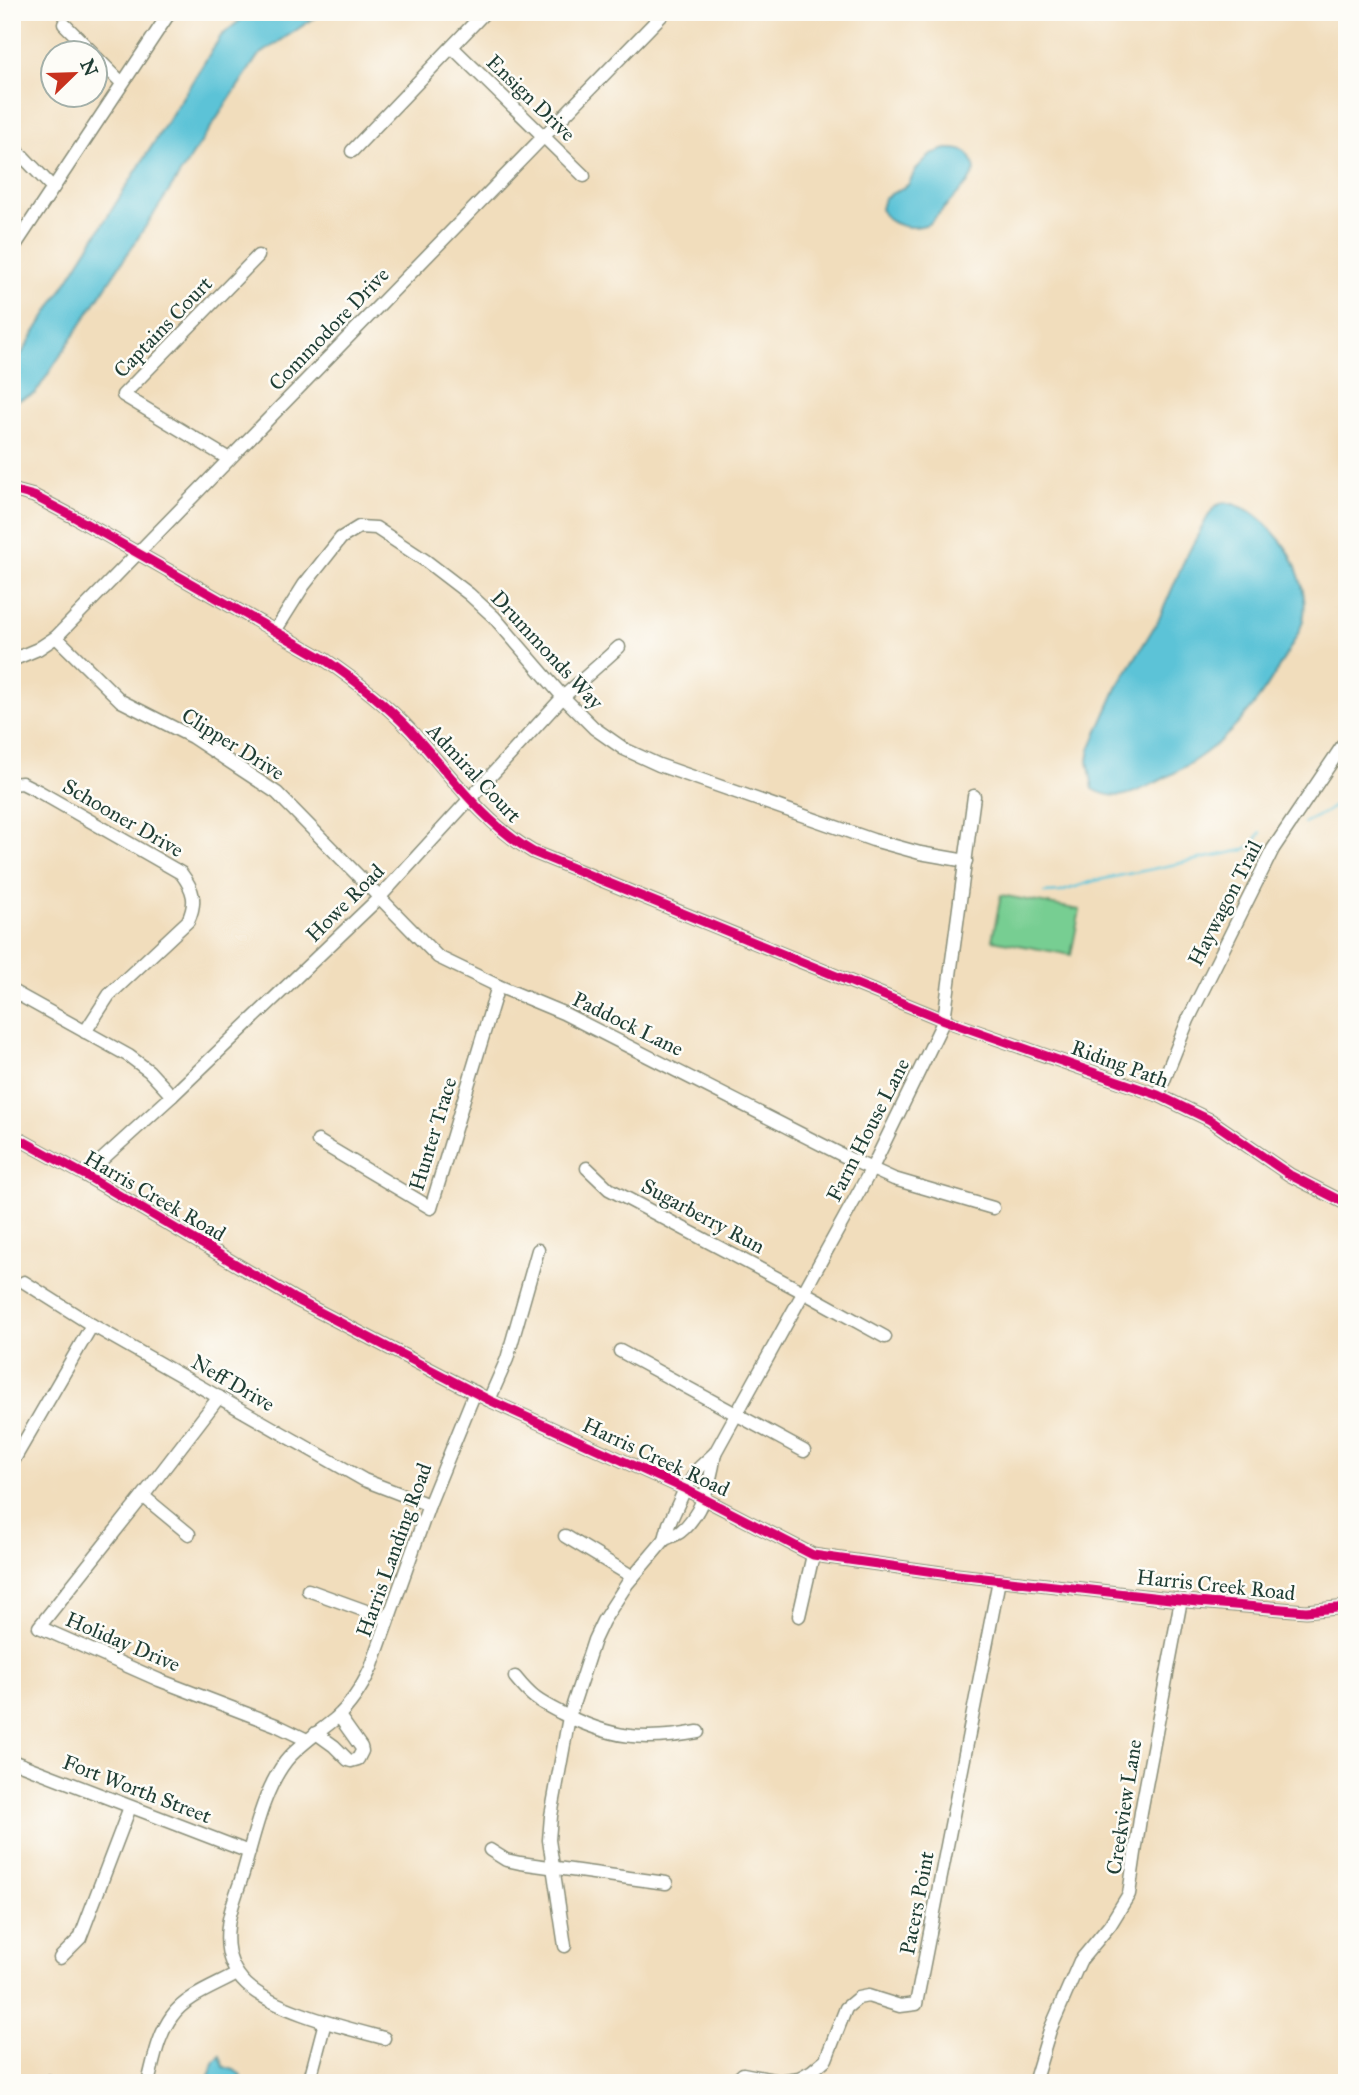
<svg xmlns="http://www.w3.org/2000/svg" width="1359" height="2095" font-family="'IM FELL Great Primer',serif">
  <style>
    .green { fill: #77ce92; stroke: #4b8663; stroke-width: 2 }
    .water { fill: #5bc3d7; stroke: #3d8086; stroke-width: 2 }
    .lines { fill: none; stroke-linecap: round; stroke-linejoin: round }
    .stream { stroke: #5bc3d7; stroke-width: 2.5 }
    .minor-casing { stroke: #888d78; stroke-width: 15 }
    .minor { stroke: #fff; stroke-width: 12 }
    .cycleway-casing { stroke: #fdfcf7; stroke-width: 13 }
    .cycleway { stroke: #d6006c; stroke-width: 9 }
    .labels { text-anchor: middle; stroke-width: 5; stroke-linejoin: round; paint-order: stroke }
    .street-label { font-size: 21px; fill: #1f3d34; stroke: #fdfcf7 }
  </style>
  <rect width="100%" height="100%" fill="#fdfcf7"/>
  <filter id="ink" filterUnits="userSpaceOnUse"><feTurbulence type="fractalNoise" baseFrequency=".0143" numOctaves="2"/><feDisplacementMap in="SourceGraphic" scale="14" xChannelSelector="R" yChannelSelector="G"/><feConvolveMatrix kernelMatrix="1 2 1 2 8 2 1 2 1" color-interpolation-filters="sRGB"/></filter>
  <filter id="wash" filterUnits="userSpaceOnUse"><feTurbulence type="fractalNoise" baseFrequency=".00686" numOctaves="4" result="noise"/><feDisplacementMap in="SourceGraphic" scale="28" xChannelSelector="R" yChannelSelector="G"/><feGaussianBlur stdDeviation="1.57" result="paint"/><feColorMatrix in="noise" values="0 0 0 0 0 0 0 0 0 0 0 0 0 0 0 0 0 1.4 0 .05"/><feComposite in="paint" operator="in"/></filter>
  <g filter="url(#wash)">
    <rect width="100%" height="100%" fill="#f1ddbc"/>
    <path class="green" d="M1001,895L1080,910L1071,955L992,940Z"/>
    <g class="water">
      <path d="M250,12H323L258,56L35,394L12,402V369L221,36Z"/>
      <path d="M946,149C964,148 972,152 975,170L967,184L930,223C913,231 889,227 881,209L884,198L908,185L917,168L931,154Z"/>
      <path d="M1225,502C1254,509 1261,518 1280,540C1296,559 1309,595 1303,620C1300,633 1291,647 1284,658C1253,716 1216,753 1157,782C1134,793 1117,803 1093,789L1088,761L1090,749L1117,688L1159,619L1185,559L1207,518L1215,506Z"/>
      <path d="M220,2056L224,2067L234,2070L241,2075L240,2083H206L215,2061Z"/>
    </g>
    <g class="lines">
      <g class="stream">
        <path d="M1304,823L1326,812L1347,797"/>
        <path d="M1044,893L1060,892L1094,881L1244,850L1253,844L1261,832"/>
      </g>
    </g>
  </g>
  <g filter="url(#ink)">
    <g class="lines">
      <defs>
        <g id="minor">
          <path d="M64,24L92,52"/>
          <path d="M452,47L584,176"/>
          <path d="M94,55L122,83"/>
          <path d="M12,145L53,188"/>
          <path d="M352,151L485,12"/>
          <path d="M12,250L170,12"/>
          <path d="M229,459L123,395L258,256"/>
          <path d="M12,490L34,496L76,518L324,659C355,680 385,703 411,731C449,773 483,823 533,852L944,1020L1158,1095L1210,1120L1290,1175L1347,1204"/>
          <path d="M275,631L304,585L341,538L359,527L376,528L426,561L469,594L494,617L563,697L594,728L624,749L659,765L873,840L920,853L966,861"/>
          <path d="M56,637L121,701L192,737L277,793L438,957L498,986L563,1013L850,1159L894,1179L993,1208"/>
          <path d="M12,660L38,649L56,637L665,12"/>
          <path d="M12,784L22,783L38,791L181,873C194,890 197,902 188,921L109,995L85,1032"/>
          <path d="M12,920L13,919"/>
          <path d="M12,991L129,1056L149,1071L172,1096"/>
          <path d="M1158,1095L1188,1020L1273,849L1347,739"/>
          <path d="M12,1135L85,1175L295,1299L489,1400L685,1489L813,1555L949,1574L1197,1602L1306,1611L1347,1607"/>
          <path d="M318,1141L431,1208L498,986"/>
          <path d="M587,1168L609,1189L805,1293L885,1337"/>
          <path d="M85,1175L172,1096L379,898L563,697L619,647"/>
          <path d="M24,1282L92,1325L364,1480L429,1505"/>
          <path d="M620,1351L804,1451"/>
          <path d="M219,1397L143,1496L39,1627L159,1680L276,1725L307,1740"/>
          <path d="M489,1400L507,1359L538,1250"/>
          <path d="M12,1463L92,1325"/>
          <path d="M143,1496L189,1534"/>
          <path d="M565,1536L633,1577"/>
          <path d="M665,1539C669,1537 676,1535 680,1532C703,1514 711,1480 715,1453"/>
          <path d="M308,1590L388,1619"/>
          <path d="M799,1616L813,1555"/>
          <path d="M515,1677C532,1698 538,1701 561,1713C611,1738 643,1742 698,1732"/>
          <path d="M316,1733L334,1746L348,1760L351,1761L358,1759L362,1751L361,1747L339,1716"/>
          <path d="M12,1761L249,1852"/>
          <path d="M490,1850L506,1860L520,1863L666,1883"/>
          <path d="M565,1946L549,1840L551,1816L569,1717L594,1640L603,1621L627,1584L665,1539L669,1524L685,1489L699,1468L715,1453L872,1168L944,1020L974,796"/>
          <path d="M60,1958L80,1938L130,1807"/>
          <path d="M384,2038C357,2031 329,2024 302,2014C260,1999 221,1980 228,1926C230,1907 239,1888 244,1870C254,1835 264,1789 286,1761C300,1744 318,1733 335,1719C351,1705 362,1687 371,1668L429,1505L475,1392"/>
          <path d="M45,2083L49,2081L55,2083"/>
          <path d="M148,2083C154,2060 158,2035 172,2016C186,1996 216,1986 237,1974"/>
          <path d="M309,2083L325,2022"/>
          <path d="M733,2083L743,2074L779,2081L799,2078L812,2071L826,2059L846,2008L858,1998L868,1996L900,2006L916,2004L999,1580"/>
          <path d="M1034,2083L1050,2030L1080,1961L1110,1925L1129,1894L1141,1812L1181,1600"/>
        </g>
      </defs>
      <use href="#minor" class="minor-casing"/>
      <use href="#minor" class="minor"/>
      <defs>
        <g id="cycleway">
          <path d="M12,490L34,496L76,518L324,659C355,680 385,703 411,731C449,773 483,823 533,852L944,1020L1158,1095L1210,1120L1290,1175L1347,1204"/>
          <path d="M12,1135L85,1175L295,1299L489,1400L685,1489L813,1555L949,1574L1197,1602L1306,1611L1347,1607"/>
        </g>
      </defs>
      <use href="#cycleway" class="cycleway-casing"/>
      <use href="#cycleway" class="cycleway"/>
    </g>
  </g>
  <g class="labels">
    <g class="street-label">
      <text transform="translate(531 98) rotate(44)" y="7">Ensign Drive</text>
      <text transform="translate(163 327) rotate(-46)" y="7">Captains Court</text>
      <text transform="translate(329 329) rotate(-46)" y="7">Commodore Drive</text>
      <text transform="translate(547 650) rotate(47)" y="7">Drummonds Way</text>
      <text transform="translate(233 744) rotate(32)" y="7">Clipper Drive</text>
      <text transform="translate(474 773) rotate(47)" y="7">Admiral Court</text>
      <text transform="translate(123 818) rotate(30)" y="7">Schooner Drive</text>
      <text transform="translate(345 903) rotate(-45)" y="7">Howe Road</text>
      <text transform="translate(1225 903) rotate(-63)" y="7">Haywagon Trail</text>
      <text transform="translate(628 1024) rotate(26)" y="7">Paddock Lane</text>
      <text transform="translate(1120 1064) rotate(20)" y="7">Riding Path</text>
      <text transform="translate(868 1130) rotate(-63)" y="7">Farm House Lane</text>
      <text transform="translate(433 1134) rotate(-73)" y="7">Hunter Trace</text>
      <text transform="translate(155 1196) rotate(30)" y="7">Harris Creek Road</text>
      <text transform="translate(703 1216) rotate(28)" y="7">Sugarberry Run</text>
      <text transform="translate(233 1383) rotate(30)" y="7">Neff Drive</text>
      <text transform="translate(656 1457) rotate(25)" y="7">Harris Creek Road</text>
      <text transform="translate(394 1550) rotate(-70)" y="7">Harris Landing Road</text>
      <text transform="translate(1216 1585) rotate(6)" y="7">Harris Creek Road</text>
      <text transform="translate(123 1642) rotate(23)" y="7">Holiday Drive</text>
      <text transform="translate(137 1789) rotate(21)" y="7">Fort Worth Street</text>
      <text transform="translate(1124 1807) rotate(-81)" y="7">Creekview Lane</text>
      <text transform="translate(917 1903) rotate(-79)" y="7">Pacers Point</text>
    </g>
  </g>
  <rect width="1359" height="2095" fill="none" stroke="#fdfcf7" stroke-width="42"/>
  <g transform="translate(74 74) rotate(67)"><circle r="33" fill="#fdfcf7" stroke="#a4b0a9" stroke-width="2"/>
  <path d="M0-5L12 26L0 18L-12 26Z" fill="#c8321e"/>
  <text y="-10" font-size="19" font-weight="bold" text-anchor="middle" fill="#1f3d34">N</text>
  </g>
</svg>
